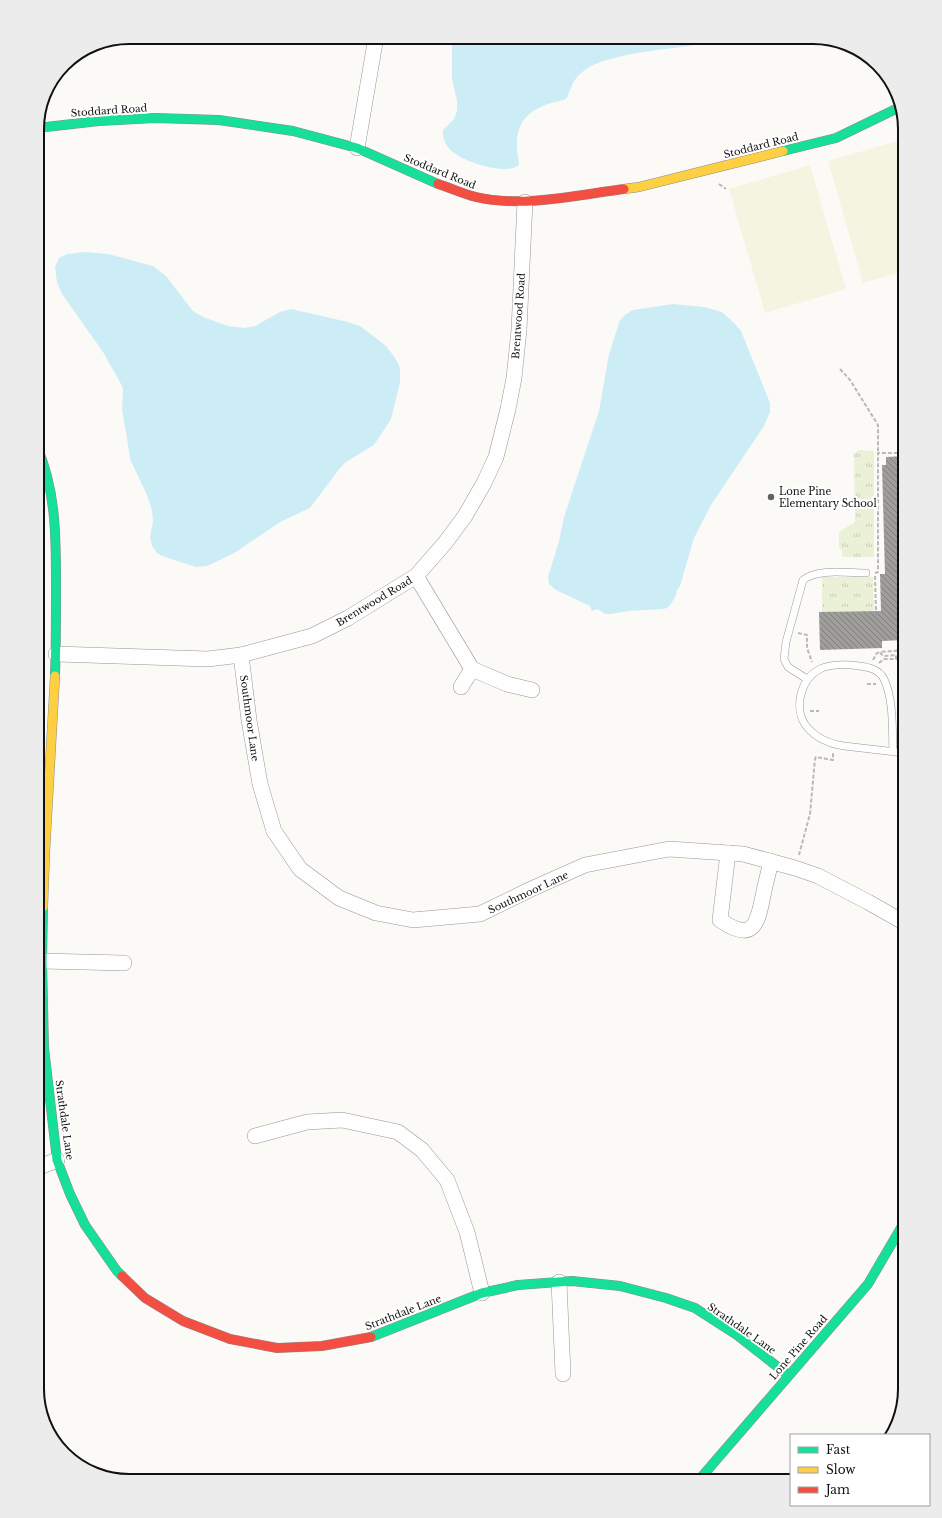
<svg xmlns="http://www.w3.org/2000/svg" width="942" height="1518" font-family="'Libre Baskerville',serif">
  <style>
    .park { fill: url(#park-tufts) }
    .pitch { fill: #f3f5e1 }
    .water { fill: #cdedf6 }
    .building { fill: url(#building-back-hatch) }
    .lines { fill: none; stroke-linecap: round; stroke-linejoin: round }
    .lane-casing { stroke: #979695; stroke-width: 8 }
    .street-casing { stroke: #979695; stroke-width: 16 }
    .fast-casing { stroke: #8d8d8b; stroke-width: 10 }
    .slow-casing { stroke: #8d8d8b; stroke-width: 10 }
    .jam-casing { stroke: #8d8d8b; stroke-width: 10 }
    .path { stroke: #b9b9b8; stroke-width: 2; stroke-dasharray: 4 2; stroke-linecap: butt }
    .lane { stroke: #fffefe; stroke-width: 7 }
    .street { stroke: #fffefe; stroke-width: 15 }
    .fast { stroke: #16e098; stroke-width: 9 }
    .slow { stroke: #ffcf43; stroke-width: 9 }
    .jam { stroke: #f24e42; stroke-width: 9 }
    .poi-dot { fill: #636362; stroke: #fff; stroke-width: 1.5 }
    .labels { text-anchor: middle; stroke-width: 4; stroke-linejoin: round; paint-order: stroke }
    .street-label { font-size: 10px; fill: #111; stroke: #fff }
    .poi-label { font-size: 10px; fill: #111; stroke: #fff; text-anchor: start }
    .rim { fill: none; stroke: #111; stroke-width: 2 }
  </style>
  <defs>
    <pattern id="park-tufts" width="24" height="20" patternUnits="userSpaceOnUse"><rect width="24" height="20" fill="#eaf1d7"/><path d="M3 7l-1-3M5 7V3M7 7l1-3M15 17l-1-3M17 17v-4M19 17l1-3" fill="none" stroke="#c8ceb8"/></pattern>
    <pattern id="building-back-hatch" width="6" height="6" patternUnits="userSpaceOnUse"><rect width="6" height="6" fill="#a09e9c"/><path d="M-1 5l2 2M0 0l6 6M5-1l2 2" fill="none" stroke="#817f7e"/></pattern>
  </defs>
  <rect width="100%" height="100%" fill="#fcfaf7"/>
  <g class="park">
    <path d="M859,450L874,451V557H842V551L839,548V532L855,522L854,454Z"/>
    <path d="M822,577H873L874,611L822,612Z"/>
  </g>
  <g class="pitch">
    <path d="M905,139V271L863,283L828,161Z"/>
    <path d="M810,165L846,289L765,313L729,189Z"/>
  </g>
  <g class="water">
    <path d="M452,37H729C695,48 657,48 622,56C607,60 592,63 580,74C573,80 570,90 567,98L564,100C526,107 511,124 519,163L518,166C503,175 465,162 453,152C446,147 442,138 443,130L454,119L457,111V101L452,79Z"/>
    <path d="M85,252L108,254L153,266L166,276L193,311L203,317L228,326L244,328L255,326L280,312L291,309L348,322L360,326L385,345L393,355L399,365L400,371V382L391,419L374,445L346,462L340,468L310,508L280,522L236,552L218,561L207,566L196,567L162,556L157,553L152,546L150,537L153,521L152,511L147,495L130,459L127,438L122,410L123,389L121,384L103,352L62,294L57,283L55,267L59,258L67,254Z"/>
    <path d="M673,304L704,307L722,312L734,323L741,331L770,403V412L764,426L711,505L694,538L680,586L677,590L676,595L671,604L667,608L663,609L629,611L611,614H606L597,609L592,611L590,606L556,590L549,584L548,577L559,541L564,517L599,411L609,354L620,320L626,314L633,310Z"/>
  </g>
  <path class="building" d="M905,456V640L882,641V648L820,650L819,612L881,611L880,574H885L882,465H886V457Z"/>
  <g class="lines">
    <defs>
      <g id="lane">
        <path d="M807,679L788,667L784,659L786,642L803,580C818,568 847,573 866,573"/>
        <path d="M893,752C892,729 894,701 884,679C879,669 868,667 859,666C847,664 830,664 820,669C800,679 793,710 807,727C816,738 831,744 844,746L905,753"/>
      </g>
      <g id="street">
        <path d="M357,148L376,37"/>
        <path d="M416,576L472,669L507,684L532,690"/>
        <path d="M56,654L208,659L241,655L312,636L348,618L416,576L445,543L465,516L484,483L496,457L508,409L514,378L519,330L525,202"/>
        <path d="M241,655L249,720L260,784L274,831L300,869L339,898L376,913L413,920L480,914L529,890L585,865L669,849L743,854L795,868L818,876L868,902L905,923"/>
        <path d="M461,687L472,669"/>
        <path d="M728,853L720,920C756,945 758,920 764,891C766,881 769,871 771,861"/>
        <path d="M42,961L124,963"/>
        <path d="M255,1136L307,1122L342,1120L398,1132L422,1150L447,1180L467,1232L482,1293"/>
        <path d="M37,1168L57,1160"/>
        <path d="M559,1282L563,1374"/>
      </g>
      <g id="fast">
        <path d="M37,128L99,121L155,118L219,120L293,131L357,148L438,184"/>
        <path d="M783,151L836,138L900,107"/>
        <path d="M37,447C57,492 56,543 56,590C56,619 56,647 55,676"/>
        <path d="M43,907L42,961L44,1048L57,1160L70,1194L85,1225L117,1271L122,1276"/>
        <path d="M371,1337L482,1293L518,1285L572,1281L620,1286L666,1298L695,1308L737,1335L788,1375"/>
        <path d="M698,1481L868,1284L905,1221"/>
      </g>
      <g id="slow">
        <path d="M624,189L639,187L783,151"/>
        <path d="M43,907L45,852L55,676"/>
      </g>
      <g id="jam">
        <path d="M438,184C451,188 463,194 476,197C522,208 577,195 624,189"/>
        <path d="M122,1276L145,1298L183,1321L230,1339L277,1348L322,1346L371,1337"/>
      </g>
    </defs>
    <use href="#lane" class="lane-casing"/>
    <use href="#street" class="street-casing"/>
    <use href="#fast" class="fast-casing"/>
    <use href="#slow" class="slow-casing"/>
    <use href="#jam" class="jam-casing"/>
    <g class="path">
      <path d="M719,184L726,189"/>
      <path d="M840,369L850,380L878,425V453"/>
      <path d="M875,573L878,572V453H905"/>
      <path d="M875,576L876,611"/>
      <path d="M798,633L807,635V648L812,662"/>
      <path d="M873,660L877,653L880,652"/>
      <path d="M879,663L884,659H896V655L884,656L881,654L880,652L905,650"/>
      <path d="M867,684H876"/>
      <path d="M810,711H819"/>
      <path d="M799,855L810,814L815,759L816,757L833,760V753"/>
    </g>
    <use href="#lane" class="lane"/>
    <use href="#street" class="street"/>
    <use href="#fast" class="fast"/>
    <use href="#slow" class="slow"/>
    <use href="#jam" class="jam"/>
  </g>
  <circle class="poi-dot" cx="771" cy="497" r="4"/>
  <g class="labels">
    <g class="street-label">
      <text transform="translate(109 110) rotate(-4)" y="4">Stoddard Road</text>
      <text transform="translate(761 145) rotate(-14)" y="4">Stoddard Road</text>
      <text transform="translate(440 171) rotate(22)" y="4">Stoddard Road</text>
      <text transform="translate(518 316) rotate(-86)" y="4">Brentwood Road</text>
      <text transform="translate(374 601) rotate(-31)" y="4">Brentwood Road</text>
      <text transform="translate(250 718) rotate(82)" y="4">Southmoor Lane</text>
      <text transform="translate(528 892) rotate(-25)" y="4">Southmoor Lane</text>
      <text transform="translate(65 1120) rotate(82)" y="4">Strathdale Lane</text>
      <text transform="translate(403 1312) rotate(-21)" y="4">Strathdale Lane</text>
      <text transform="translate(742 1328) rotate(35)" y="4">Strathdale Lane</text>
      <text transform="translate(798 1347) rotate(-49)" y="4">Lone Pine Road</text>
    </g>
    <g class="poi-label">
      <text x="779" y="495">Lone Pine<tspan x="779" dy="12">Elementary School</tspan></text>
    </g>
  </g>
  <path d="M0 0H942V1518H0ZM129 44H813A85 85 0 0 1 898 129V1389A85 85 0 0 1 813 1474H129A85 85 0 0 1 44 1389V129A85 85 0 0 1 129 44Z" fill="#ececec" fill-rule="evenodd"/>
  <path class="rim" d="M129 44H813A85 85 0 0 1 898 129V1389A85 85 0 0 1 813 1474H129A85 85 0 0 1 44 1389V129A85 85 0 0 1 129 44Z"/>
  <rect x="790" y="1434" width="140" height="72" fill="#ffffff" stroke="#a0a0a0"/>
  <rect x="798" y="1447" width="20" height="6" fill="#16e098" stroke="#a0a0a0"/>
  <text x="826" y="1454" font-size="12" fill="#111111">Fast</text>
  <rect x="798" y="1467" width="20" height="6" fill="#ffcf43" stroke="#a0a0a0"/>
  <text x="826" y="1474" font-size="12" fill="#111111">Slow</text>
  <rect x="798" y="1487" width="20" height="6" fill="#f24e42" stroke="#a0a0a0"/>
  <text x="826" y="1494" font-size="12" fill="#111111">Jam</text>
</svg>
